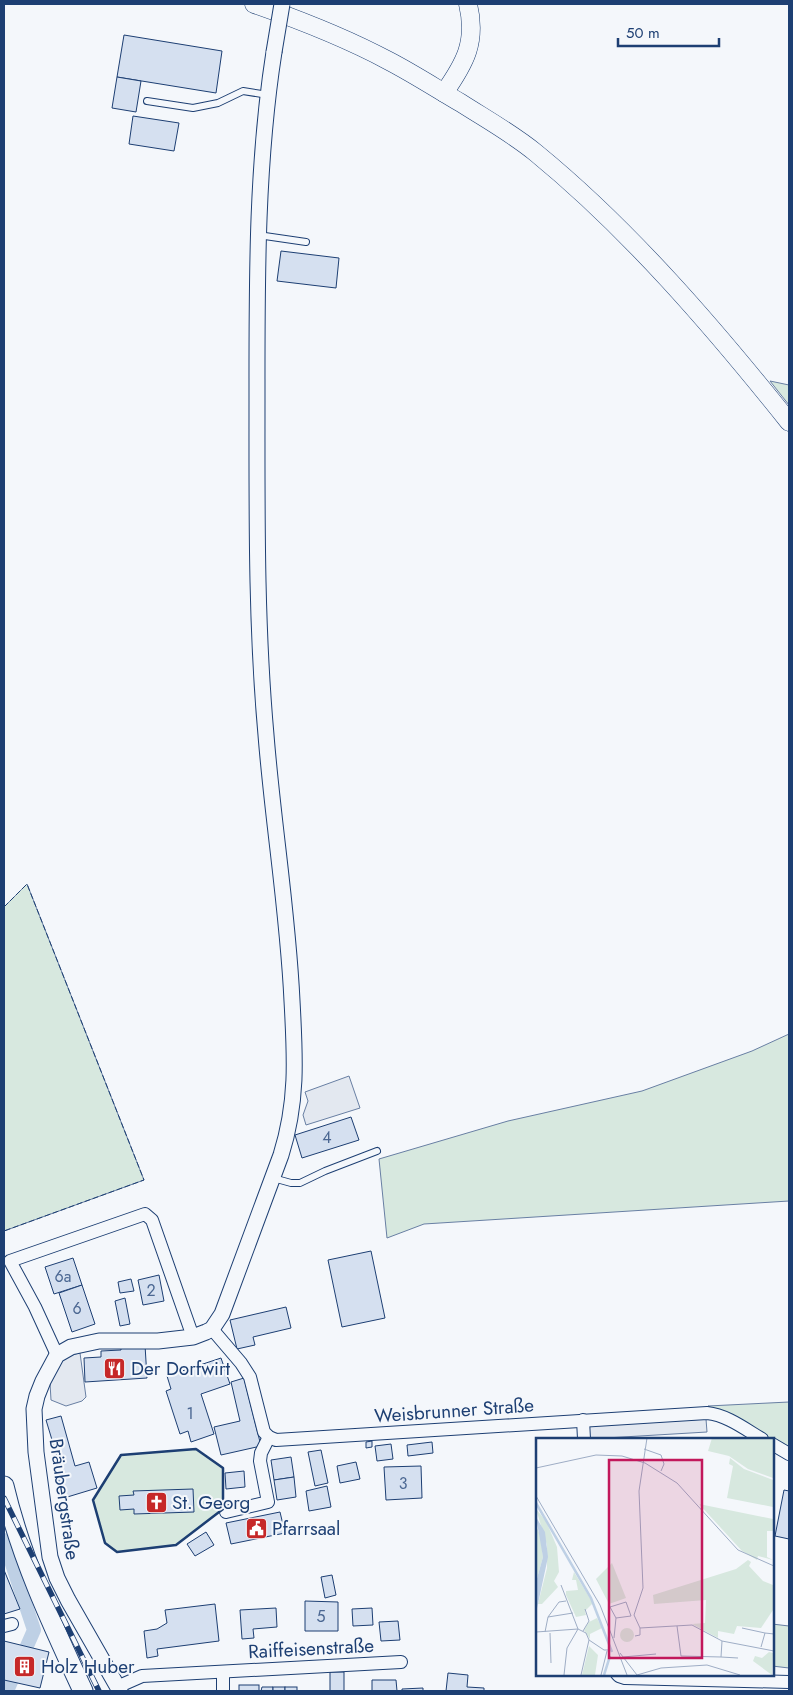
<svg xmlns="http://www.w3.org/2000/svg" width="793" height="1695" font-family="Jost,sans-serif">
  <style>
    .green { fill: #d7e8df; stroke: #687fa3 }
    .parking { fill: #e3e8f0; stroke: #687fa3 }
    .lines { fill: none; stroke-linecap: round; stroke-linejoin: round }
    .canal { stroke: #bed0e5; stroke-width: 14 }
    .building { fill: #d5e0f0; stroke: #1d3f73 }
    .service-casing { stroke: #1d3f73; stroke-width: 8 }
    .minor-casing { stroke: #1d3f73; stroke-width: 14 }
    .tertiary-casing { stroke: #1d3f73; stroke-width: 17 }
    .secondary-casing { stroke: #1d3f73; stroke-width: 19 }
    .primary-casing { stroke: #1d3f73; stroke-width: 21 }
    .service { stroke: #f4f7fb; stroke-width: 6 }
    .minor { stroke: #f4f7fb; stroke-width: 12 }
    .tertiary { stroke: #f4f7fb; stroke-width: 15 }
    .secondary { stroke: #f4f7fb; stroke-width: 18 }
    .primary { stroke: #f4f7fb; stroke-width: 19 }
    .rail-casing { stroke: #1d3f73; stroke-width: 5.5 }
    .rail { stroke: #f4f7fb; stroke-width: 4; stroke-dasharray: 11; stroke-linecap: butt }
    .tertiary-bridge-casing { stroke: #1d3f73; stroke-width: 17; stroke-linecap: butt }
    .tertiary-bridge { stroke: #f4f7fb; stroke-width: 15 }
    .fence { stroke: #1d3f73; stroke-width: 1; stroke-dasharray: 6 2.5; stroke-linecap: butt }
    .wall { stroke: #1d3f73; stroke-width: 2.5 }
    .labels { text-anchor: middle; stroke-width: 4; stroke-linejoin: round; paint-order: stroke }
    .number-label { font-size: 16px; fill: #4b6792 }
    .poi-label { font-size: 19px; fill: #1d3f73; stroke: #f4f7fb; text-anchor: start }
    .street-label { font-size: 19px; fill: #1d3f73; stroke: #f4f7fb }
    .inset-river { fill: none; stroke: #bed0e5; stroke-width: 2.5 }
    .inset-road { fill: none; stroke: #9eadc5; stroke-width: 1 }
    .view { fill: #c2185b; fill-opacity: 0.15; stroke: #c2185b; stroke-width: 2.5 }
    .inset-edge { fill: none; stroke: #1d3f73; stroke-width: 2.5 }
  </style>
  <rect width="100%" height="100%" fill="#f4f7fb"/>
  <g class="green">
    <path d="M770,381L789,385V405Z"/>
    <path d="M27,884L144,1180L4,1231V907Z"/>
    <path d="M789,1034V1201L424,1224L387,1238L379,1159L508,1121L642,1091L752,1051Z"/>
    <path d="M789,1402V1449L708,1406Z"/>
    <path d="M196,1449L223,1468V1509L176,1545L117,1552L105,1543L93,1500L121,1455Z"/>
    <path d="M772,1624L789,1626V1668L772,1666Z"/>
  </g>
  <g class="parking">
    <path d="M349,1076L360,1108L306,1125L303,1115L308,1101L305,1092Z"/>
    <path d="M80,1353L86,1397L82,1401L66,1406L51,1400L50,1383L55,1366L70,1355Z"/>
    <path d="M706,1419L707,1432L589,1439V1426Z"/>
  </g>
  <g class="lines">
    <g class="canal">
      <path d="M4,1540L34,1630L27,1646"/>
      <path d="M7,1691L11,1682"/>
    </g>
  </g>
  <g class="building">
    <path d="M124,35L222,51L216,93L117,77Z"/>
    <path d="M117,77L141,81L136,112L112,108Z"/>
    <path d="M133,116L179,123L174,151L129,144Z"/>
    <path d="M281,251L339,258L336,288L277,281Z"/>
    <path d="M351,1117L359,1140L302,1158L295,1135Z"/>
    <path d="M371,1251L385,1318L342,1327L328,1260Z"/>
    <path d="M73,1258L82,1285L54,1294L45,1267Z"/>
    <path d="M159,1275L164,1301L143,1305L138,1280Z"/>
    <path d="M131,1279L134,1291L120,1293L118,1282Z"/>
    <path d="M82,1285L95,1324L72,1332L59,1293Z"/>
    <path d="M125,1298L130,1324L120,1326L115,1301Z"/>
    <path d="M286,1307L291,1328L253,1337L255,1345L237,1349L230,1320Z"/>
    <path d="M145,1345L147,1378L85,1382L84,1358L101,1357V1351L121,1350V1346Z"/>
    <path d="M221,1358L230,1384L201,1394L214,1434L191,1442L188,1431L180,1434L166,1391L171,1389L167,1376Z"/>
    <path d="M244,1378L261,1446L221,1455L214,1427L240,1421L231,1382Z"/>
    <path d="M61,1416L75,1466L89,1462L97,1488L64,1498L57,1474L62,1473L46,1420Z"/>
    <path d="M372,1441V1447L366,1448V1442Z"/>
    <path d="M432,1442L433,1453L408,1456L407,1445Z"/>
    <path d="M391,1444L393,1459L377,1461L375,1446Z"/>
    <path d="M321,1450L328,1483L315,1486L308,1452Z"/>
    <path d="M291,1457L294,1477L274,1480L271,1460Z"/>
    <path d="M356,1462L360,1479L340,1483L337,1466Z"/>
    <path d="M421,1466L422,1498L386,1500L384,1467Z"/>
    <path d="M244,1471L245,1487L226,1489L225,1473Z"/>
    <path d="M294,1477L296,1497L277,1500L274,1480Z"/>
    <path d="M327,1486L331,1507L309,1511L306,1491Z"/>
    <path d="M193,1489L194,1512L134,1514V1509L120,1510L119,1496L134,1495L133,1491Z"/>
    <path d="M784,1490L789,1491V1539L775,1536Z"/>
    <path d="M280,1512L285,1533L231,1544L226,1523Z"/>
    <path d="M206,1532L214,1545L195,1556L187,1544Z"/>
    <path d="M4,1570L20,1609L4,1614Z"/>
    <path d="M332,1575L336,1595L325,1598L321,1577Z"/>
    <path d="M305,1601L338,1602V1631H305Z"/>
    <path d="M215,1604L219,1641L157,1649L158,1656L147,1658L144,1631L157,1629L167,1623L165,1610Z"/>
    <path d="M276,1608L277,1627L253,1629L254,1638L242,1639L240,1610Z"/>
    <path d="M372,1608L373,1625L353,1626L352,1609Z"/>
    <path d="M398,1621L400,1640L381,1641L379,1622Z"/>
    <path d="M4,1641L49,1652L40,1688L4,1680Z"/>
    <rect x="330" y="1672" width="14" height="19"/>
    <path d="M448,1673L468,1675L467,1687L484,1688V1691H446Z"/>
    <path d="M372,1680H396L397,1691H372Z"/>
    <rect x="239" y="1685" width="20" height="6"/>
    <path d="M262,1687H273V1691H261Z"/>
    <rect x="273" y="1687" width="12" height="4"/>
    <rect x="285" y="1687" width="12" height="4"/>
    <path d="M423,1688V1691H402V1689Z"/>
  </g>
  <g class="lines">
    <defs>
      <g id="service">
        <path d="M147,101L193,108L218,103L243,91L268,95"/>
        <path d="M258,235L306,242"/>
        <path d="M273,1178L291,1183H300L325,1171L377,1151"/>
      </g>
      <g id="minor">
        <path d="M212,1329L241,1363L250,1377L264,1432L269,1437L276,1440L707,1413C727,1415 745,1429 762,1439"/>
        <path d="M57,1355L35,1307L10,1261L145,1214L152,1220L193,1337"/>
        <path d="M583,1420L584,1439"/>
        <path d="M772,1444L789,1454"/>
        <path d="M226,1512L268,1502L260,1461L261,1453L269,1437"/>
        <path d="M4,1626L12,1624"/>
        <path d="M617,1674L619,1676L625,1678L789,1682"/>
        <path d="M117,1687L142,1676L401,1662"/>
        <path d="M223,1691V1672"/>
      </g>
      <path id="tertiary" d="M120,1691L68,1600L57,1578L50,1557L36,1452L34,1409L37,1396L43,1381L57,1355L71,1347L99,1341H158L193,1337L206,1332L212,1329L222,1314L281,1155C298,1101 295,1056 292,1001C288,912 273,824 266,735C256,624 257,513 257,401C257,285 256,167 274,52"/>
      <g id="secondary">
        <path d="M254,4C300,20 346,38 389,61C414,74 437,89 461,103C486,119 513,134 536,153C630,230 714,328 789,422"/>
        <path d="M444,93C465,63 477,42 468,4"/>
      </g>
      <path id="primary" d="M4,1486C21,1558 52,1624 83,1691"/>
    </defs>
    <use href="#service" class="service-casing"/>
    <use href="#minor" class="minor-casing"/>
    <use href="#tertiary" class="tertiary-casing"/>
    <use href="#secondary" class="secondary-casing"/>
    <use href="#primary" class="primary-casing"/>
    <use href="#service" class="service"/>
    <use href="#minor" class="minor"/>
    <use href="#tertiary" class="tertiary"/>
    <use href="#secondary" class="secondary"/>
    <use href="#primary" class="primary"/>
    <defs>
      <path id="rail" d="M4,1498L99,1691"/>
    </defs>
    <use href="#rail" class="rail-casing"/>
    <use href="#rail" class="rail"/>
    <defs>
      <path id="tertiary-bridge" d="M274,52L282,4"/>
    </defs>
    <use href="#tertiary-bridge" class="tertiary-bridge-casing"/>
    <use href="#tertiary-bridge" class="tertiary-bridge"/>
    <path class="fence" d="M4,907L27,884L144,1180L4,1231"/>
    <path class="wall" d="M196,1449L223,1468V1509L176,1545L117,1552L105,1543L93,1500L121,1455Z"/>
  </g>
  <defs>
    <symbol id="restaurant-square" viewBox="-11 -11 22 22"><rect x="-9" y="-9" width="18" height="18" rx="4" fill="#c62828" stroke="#f4f7fb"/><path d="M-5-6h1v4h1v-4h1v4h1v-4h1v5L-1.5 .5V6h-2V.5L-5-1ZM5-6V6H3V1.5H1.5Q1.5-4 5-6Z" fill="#fff"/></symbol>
    <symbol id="church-square" viewBox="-11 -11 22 22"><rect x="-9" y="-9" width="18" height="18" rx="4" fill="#c62828" stroke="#f4f7fb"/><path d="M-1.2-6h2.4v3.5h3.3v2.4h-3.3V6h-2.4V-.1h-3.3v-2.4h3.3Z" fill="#fff"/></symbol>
    <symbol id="civic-square" viewBox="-11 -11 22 22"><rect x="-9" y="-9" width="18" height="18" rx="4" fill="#c62828" stroke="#f4f7fb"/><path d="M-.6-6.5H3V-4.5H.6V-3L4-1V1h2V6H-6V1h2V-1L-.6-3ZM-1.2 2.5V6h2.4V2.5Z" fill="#fff"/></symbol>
    <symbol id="building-square" viewBox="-11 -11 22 22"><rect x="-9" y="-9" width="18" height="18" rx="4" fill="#c62828" stroke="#f4f7fb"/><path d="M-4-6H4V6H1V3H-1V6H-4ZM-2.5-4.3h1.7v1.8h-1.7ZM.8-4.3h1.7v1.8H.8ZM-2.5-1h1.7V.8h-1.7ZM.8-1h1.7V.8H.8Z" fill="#fff"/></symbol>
  </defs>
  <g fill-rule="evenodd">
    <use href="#restaurant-square" x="102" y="1356" width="25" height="25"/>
    <use href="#church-square" x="144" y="1490" width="25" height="25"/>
    <use href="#civic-square" x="244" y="1516" width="25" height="25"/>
    <use href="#building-square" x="12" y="1654" width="25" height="25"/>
  </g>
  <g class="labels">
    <g class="number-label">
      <text x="327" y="1143">4</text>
      <text x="63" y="1282">6a</text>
      <text x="151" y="1296">2</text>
      <text x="77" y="1314">6</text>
      <text x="190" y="1419">1</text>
      <text x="403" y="1489">3</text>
      <text x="321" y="1622">5</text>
    </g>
    <g class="poi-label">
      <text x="131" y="1375">Der Dorfwirt</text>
      <text x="172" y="1509">St. Georg</text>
      <text x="272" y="1535">Pfarrsaal</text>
      <text x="41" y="1673">Holz Huber</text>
    </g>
    <g class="street-label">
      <text transform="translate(454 1410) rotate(-4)" y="7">Weisbrunner Straße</text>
      <text transform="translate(65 1499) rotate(82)" y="7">Bräubergstraße</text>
      <text transform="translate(311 1648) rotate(-3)" y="7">Raiffeisenstraße</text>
    </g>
  </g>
  <g transform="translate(536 1438)">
    <rect width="238" height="238" fill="#f4f7fb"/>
    <path d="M176,0H237V40L212,31L193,18L172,13ZM194,20L208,31L237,42V69L191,60L197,28L193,26ZM163,66L237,81V93H231V119L237,122L222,118L221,122L206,113ZM0,71L10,83L21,109L23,134L18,143L22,149L6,166H2L11,130V107ZM0,88L5,99L7,119L0,144ZM212,122L215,124L213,128L227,143L237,147V172L225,190L201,188L198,196L182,193V200L156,186L169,185L170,162L118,166L117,157L200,131ZM76,125L90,160L73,166L60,141ZM38,134L57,165L49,173L50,177L40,179L30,157V153L42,152L40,142H36ZM61,180L66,190L54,196V201L48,192L53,184ZM84 197a7 7 0 1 1 14 0a7 7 0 1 1-14 0ZM53,208L62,217L59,237H46ZM233,214L237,215L236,237L217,223L219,218L226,220Z" fill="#d7e8df"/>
    <path d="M0,79L9,94L12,119L0,175V144L7,119Z" fill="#bed0e5"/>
    <path class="inset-river" d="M0,65L55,160L76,214M68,237L74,218"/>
    <path class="inset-road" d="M108,11L125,17L128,26L125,33M0,30L60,17L86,18L109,25L141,45L202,112L238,128M0,58L64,167L91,237M25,147L42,191L31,210L28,237M98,177L107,150L103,53L111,0M98,177L104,190V197L99,198M12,179L37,175M80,180L74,169L90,164L95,178M80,180L95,178M141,188L145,218L185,219M104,190L156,187L186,203L238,213M206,190L229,195M47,193L53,183L49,171M0,194L42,191L50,195L53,202L45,237M9,194L12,179L23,164L30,163M14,195L15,225M78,200L80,180M53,202L68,212H74M186,203L185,219L202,220M225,209L229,195L238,196M84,215L101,237M87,219L120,216M65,237L71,213M101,237L125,230L171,227L204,237"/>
    <path class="view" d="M73,22H166V220H73Z"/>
    <rect width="238" height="238" class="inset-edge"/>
  </g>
  <rect width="793" height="1695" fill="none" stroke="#1d3f73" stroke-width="10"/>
  <path d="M618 38v8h101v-8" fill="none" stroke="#1d3f73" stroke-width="2.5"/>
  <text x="626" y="38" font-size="15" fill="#1d3f73" stroke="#f4f7fb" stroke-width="4" paint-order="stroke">50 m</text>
</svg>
